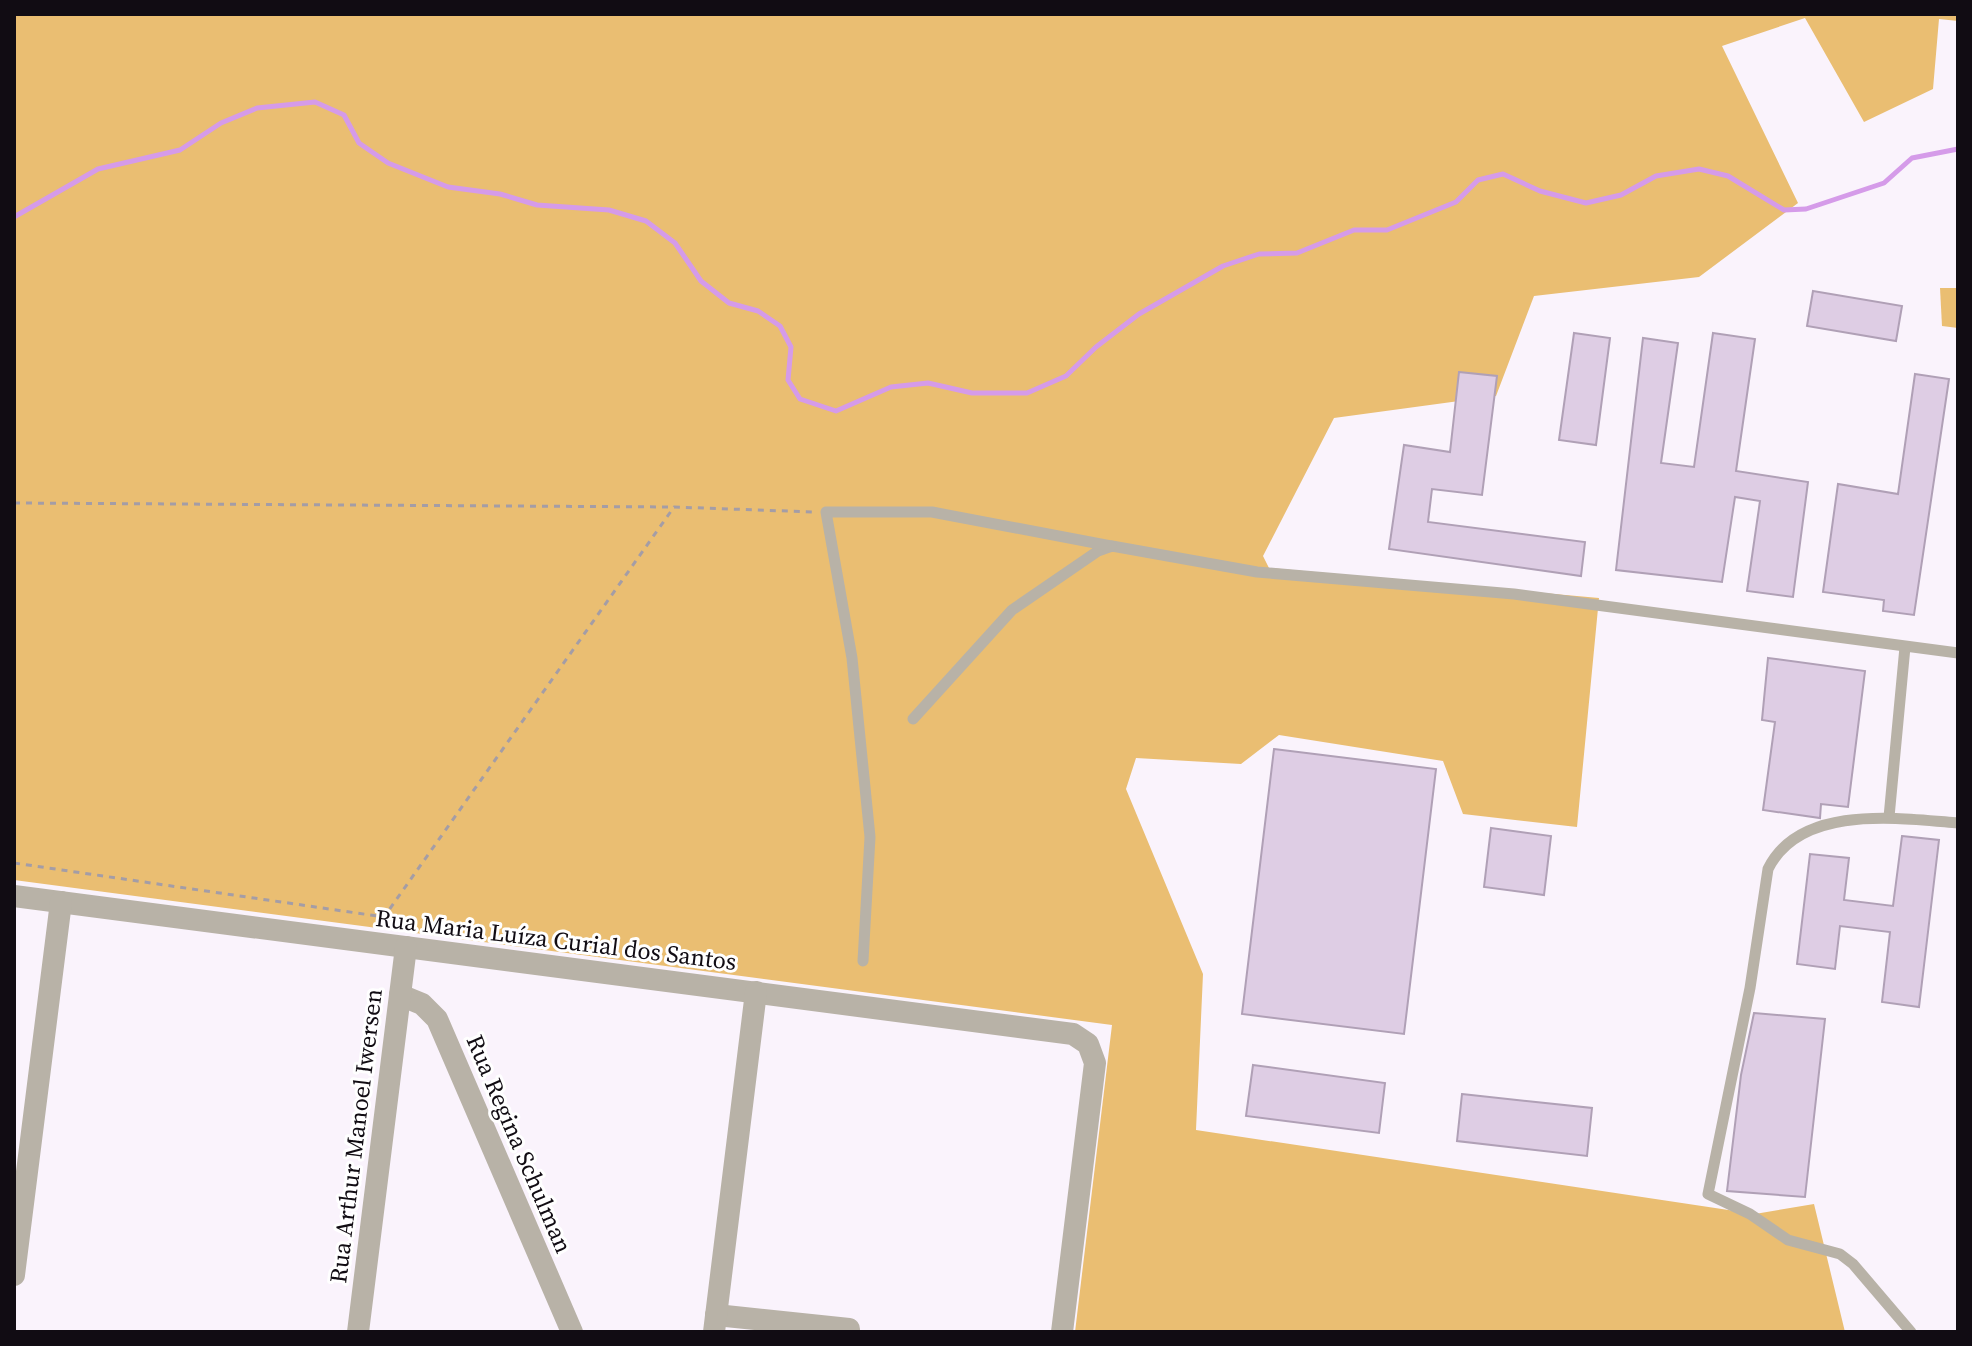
<svg xmlns="http://www.w3.org/2000/svg" width="1972" height="1346" font-family="'Source Serif 4',serif">
  <style>
    .green { fill: #eabe72 }
    .lines { fill: none; stroke-linecap: round; stroke-linejoin: round }
    .stream { stroke: #d59be9; stroke-width: 5 }
    .building { fill: #decde4; stroke: #b0a0b6; stroke-width: 2 }
    .path { stroke: #a49da6; stroke-width: 3; stroke-dasharray: 6 6; stroke-linecap: butt }
    .lane { stroke: #b8b2a7; stroke-width: 11 }
    .street { stroke: #b8b2a7; stroke-width: 22 }
    .labels { text-anchor: middle; stroke-width: 6; stroke-linejoin: round; paint-order: stroke }
    .street-label { font-size: 24px; fill: #110c13; stroke: #fff }
  </style>
  <rect width="100%" height="100%" fill="#faf3fc"/>
  <g class="green">
    <path d="M14,14H1958V21L1939,19L1933,89L1864,122L1805,18L1722,46L1798,203L1699,277L1534,296L1496,396L1334,418L1263,556L1269,568L1599,598L1577,827L1463,814L1443,761L1279,735L1241,764L1136,758L1126,789L1203,974L1196,1130L1755,1214L1814,1204L1845,1332H1075L1112,1025L14,880Z"/>
    <path d="M1940,288H1958V328L1942,326Z"/>
  </g>
  <g class="lines">
    <path class="stream" d="M14,217L98,169L180,150L221,123L257,108L315,102L344,115L359,143L388,163L448,187L500,194L537,205L609,210L646,221L675,243L701,281L729,303L758,311L780,326L791,347L788,380L800,399L836,411L891,387L928,383L972,393H1027L1066,376L1096,347L1139,314L1223,266L1259,254L1297,253L1354,230H1387L1456,202L1478,180L1503,174L1540,191L1586,203L1621,195L1656,176L1699,169L1728,176L1784,210L1806,209L1884,183L1912,158L1958,149"/>
  </g>
  <g class="building">
    <path d="M1813,291L1902,306L1896,341L1807,326Z"/>
    <path d="M1574,333L1610,338L1596,445L1559,440Z"/>
    <path d="M1713,333L1755,339L1736,471L1808,482L1793,597L1747,591L1760,501L1735,497L1722,582L1616,570L1643,338L1678,343L1661,463L1694,467Z"/>
    <path d="M1459,372L1497,376L1482,495L1432,489L1428,522L1585,542L1581,576L1389,549L1404,445L1450,452Z"/>
    <path d="M1915,374L1949,379L1914,615L1883,611L1884,600L1823,592L1838,484L1898,494Z"/>
    <path d="M1768,658L1865,671L1848,807L1821,804L1820,818L1763,810L1775,722L1762,720Z"/>
    <path d="M1274,749L1436,769L1404,1034L1242,1014Z"/>
    <path d="M1491,828L1551,836L1544,895L1484,887Z"/>
    <path d="M1902,836L1939,840L1919,1007L1882,1002L1890,932L1840,926L1835,969L1797,964L1810,854L1849,858L1844,900L1893,906Z"/>
    <path d="M1754,1013L1825,1019L1805,1197L1727,1191L1741,1075Z"/>
    <path d="M1253,1065L1385,1083L1379,1133L1246,1116Z"/>
    <path d="M1462,1094L1592,1108L1587,1156L1457,1141Z"/>
  </g>
  <g class="lines">
    <g class="path">
      <path d="M14,503L674,507"/>
      <path d="M14,863L384,917L674,507L814,512"/>
    </g>
    <g class="lane">
      <path d="M913,719L1012,610L1098,551L1112,546L1257,572L1514,594L1958,653"/>
      <path d="M1889,817L1905,647"/>
      <path d="M863,961L870,837L852,658L826,512H932L1111,546"/>
      <path d="M1911,1332L1853,1264L1840,1254L1788,1240L1750,1214L1708,1194L1750,988L1768,869C1800,804 1898,818 1958,823"/>
    </g>
    <g class="street">
      <path d="M14,896L1073,1034L1088,1044L1095,1063L1062,1332"/>
      <path d="M400,995L422,1004L437,1019L572,1332"/>
      <path d="M14,1275L61,902"/>
      <path d="M716,1315L849,1329"/>
      <path d="M358,1332L406,947"/>
      <path d="M714,1332L756,992"/>
    </g>
  </g>
  <g class="labels">
    <g class="street-label">
      <text transform="translate(556 940) rotate(7)" y="8">Rua Maria Luíza Curial dos Santos</text>
      <text transform="translate(356 1136) rotate(-83)" y="8">Rua Arthur Manoel Iwersen</text>
      <text transform="translate(519 1144) rotate(67)" y="8">Rua Regina Schulman</text>
    </g>
  </g>
  <rect width="1972" height="1346" fill="none" stroke="#110c13" stroke-width="32"/>
</svg>
